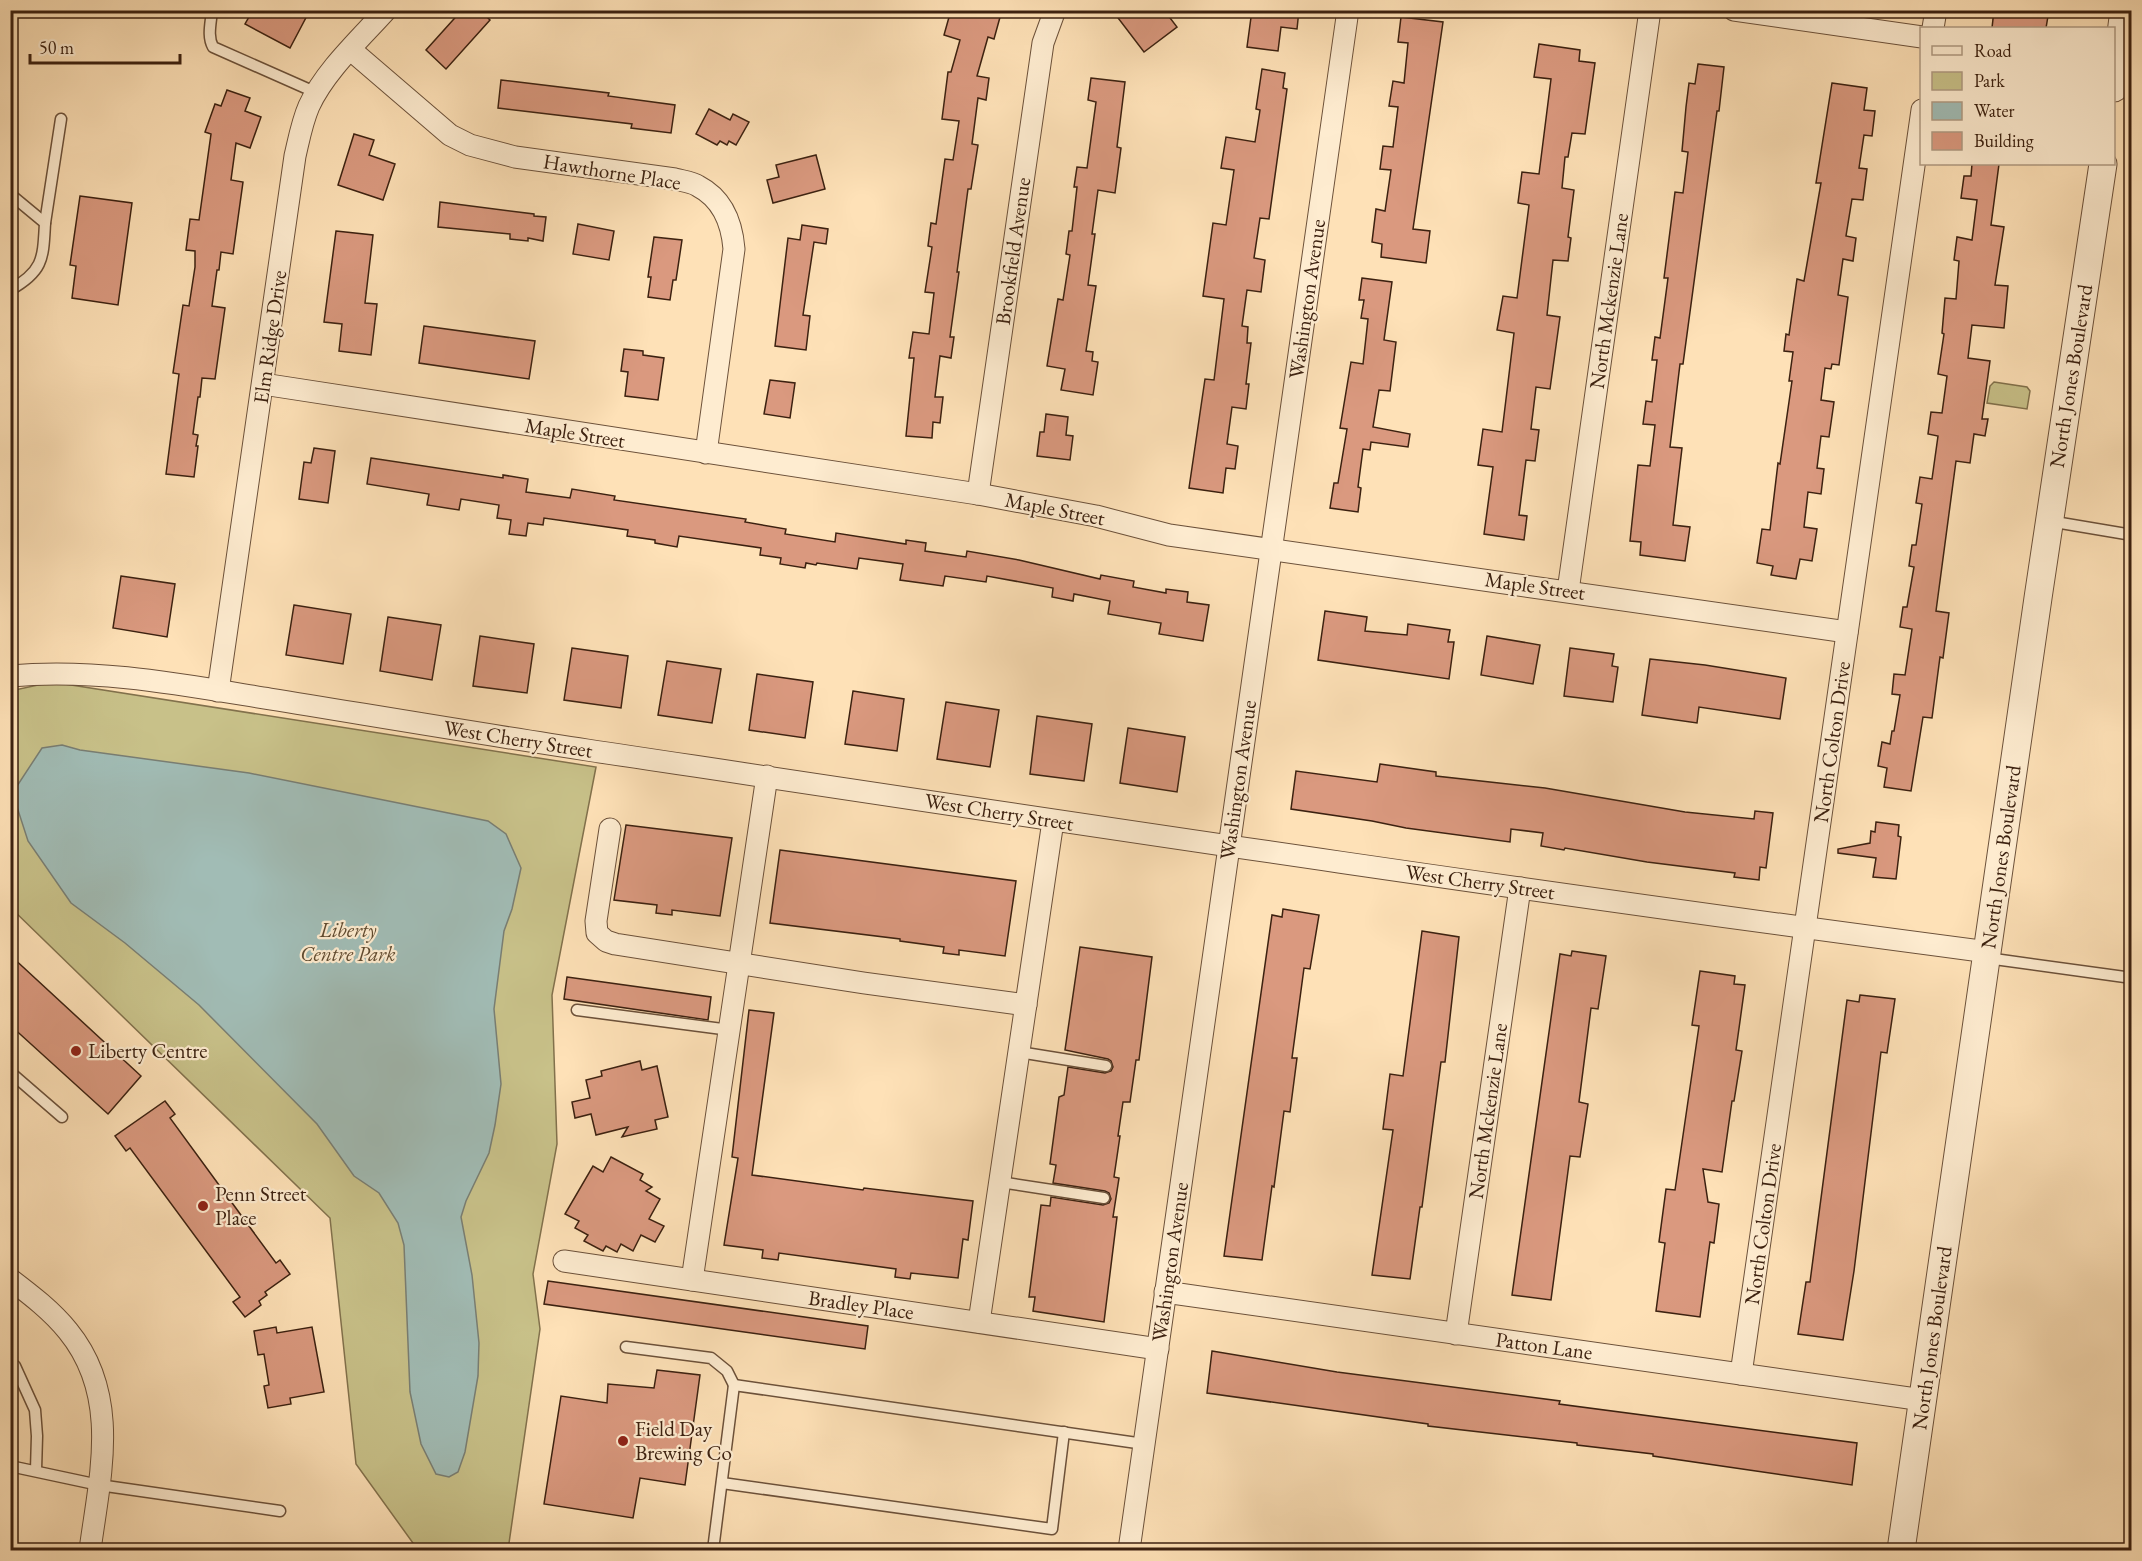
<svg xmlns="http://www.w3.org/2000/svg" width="2142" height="1561" font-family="'EB Garamond',serif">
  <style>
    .green { fill: #c8c189; stroke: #82714c; stroke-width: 1.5 }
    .water { fill: #a1bcb5; stroke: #797e73; stroke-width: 1.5 }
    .building { fill: #da997f; stroke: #3c2110; stroke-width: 1.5 }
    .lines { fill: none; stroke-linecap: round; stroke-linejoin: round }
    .service-casing { stroke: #6c513a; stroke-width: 13 }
    .minor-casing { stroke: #6c513a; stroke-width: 23 }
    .tertiary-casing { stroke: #6c513a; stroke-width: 29 }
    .service { stroke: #feecd0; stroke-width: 10 }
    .minor { stroke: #feecd0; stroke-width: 21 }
    .tertiary { stroke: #feecd0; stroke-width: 27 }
    .poi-dot { fill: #8f2418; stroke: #feecd0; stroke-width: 2 }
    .labels { text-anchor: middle; stroke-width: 4.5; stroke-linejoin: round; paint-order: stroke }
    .street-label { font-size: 21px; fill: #3c2110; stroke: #feecd0 }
    .park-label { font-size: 21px; font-style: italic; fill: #5f492e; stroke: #feecd0 }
    .poi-label { font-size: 21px; fill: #3c2110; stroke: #feecd0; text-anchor: start }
  </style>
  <rect width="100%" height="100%" fill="#fee1b7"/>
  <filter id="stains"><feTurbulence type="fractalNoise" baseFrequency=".00333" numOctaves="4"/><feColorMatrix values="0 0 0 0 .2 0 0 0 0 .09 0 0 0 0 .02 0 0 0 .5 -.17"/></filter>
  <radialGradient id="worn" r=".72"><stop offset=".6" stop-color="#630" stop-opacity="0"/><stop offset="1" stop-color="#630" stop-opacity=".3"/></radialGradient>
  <g class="green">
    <path d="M1994,382L2027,387L2030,391L2027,409L1987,403L1990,386Z"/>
    <path d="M52,682L596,767L552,995L557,1144L533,1274L540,1329L508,1550H418L356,1464L330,1218L11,908L10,691Z"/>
  </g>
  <path class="water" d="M62,745L80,750L249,773L488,821L506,834L521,868L512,909L504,931L494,1009L501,1084L495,1125L489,1153L466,1201L461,1217L472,1275L479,1343L478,1376L465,1452L458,1472L449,1477L436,1474L421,1444L410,1392L404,1245L398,1223L379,1193L354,1176L317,1124L199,1005L125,943L71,903L28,841L17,807V786L42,748Z"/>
  <g class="building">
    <path d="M253,10H310L290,48L245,24Z"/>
    <path d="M462,10H480L490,20L446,69L426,50Z"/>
    <path d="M951,10H963L977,14L978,10H1002L994,39L988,37L977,76L989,78L986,100L978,98L972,144L978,145L971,189H968L957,272H959L950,337H954L951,358L940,356L935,397H943L940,423L933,422L932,438L906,436L914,358H909L913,332L929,334L934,293L925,292L932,247L928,246L931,223L936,224L945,159L953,160L959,121L942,119L948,72H951L960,40L944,35Z"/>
    <path d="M1112,10H1164L1177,27L1144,52Z"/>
    <path d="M1252,10H1299L1297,29L1281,27L1278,51L1247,47Z"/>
    <path d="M1994,10H2049L2046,28H1992Z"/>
    <path d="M1401,17L1443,22L1413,229L1430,231L1426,263L1381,257L1382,244L1372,242L1376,209L1385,211L1391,170L1380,169L1383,146L1393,147L1398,107L1389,106L1393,81L1404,83L1408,43L1398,42Z"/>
    <path d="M1539,44L1580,50L1579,61L1595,63L1585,134L1572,133L1568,157H1565L1562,188L1574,190L1568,237L1571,238L1568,261L1553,260L1547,315L1560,317L1550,389L1536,387L1531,429L1539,430L1535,461L1526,460L1519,515L1527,516L1524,540L1484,534L1493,467L1478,465L1483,429L1502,432L1514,333L1497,330L1503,296L1517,298L1529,205L1518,203L1522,172L1539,174L1551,79L1534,77Z"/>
    <path d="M1698,64L1724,67L1719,111H1717L1683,364H1680L1670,447L1682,448L1673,525L1690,527L1685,561L1640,555L1641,542L1630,541L1638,465L1650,466L1655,425L1643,424L1646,401L1652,402L1657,360H1652L1655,337L1660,338L1668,278H1664L1675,192L1683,193L1688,152L1682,151L1686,107L1689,83L1695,84Z"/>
    <path d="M1262,69L1285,73L1283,88L1287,89L1269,219L1260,218L1254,258L1265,260L1261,292L1247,290L1242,326L1248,327L1247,343H1251L1246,384H1249L1246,409L1232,407L1227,444L1238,446L1235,469L1226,468L1223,493L1189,488L1205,379L1214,380L1224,299L1203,296L1213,223L1226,225L1234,170L1221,168L1226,137L1255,142L1260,110L1256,109Z"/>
    <path d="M1091,78L1125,82L1117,147L1121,148L1115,193L1098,190L1092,234H1095L1088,285L1096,286L1086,351L1093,352L1092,361L1098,362L1093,395L1061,390L1065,369L1047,366L1058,299L1063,300L1070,255L1066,254L1069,231H1072L1077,187H1074L1077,167L1087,168L1096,102L1088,100Z"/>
    <path d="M501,80L609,93L608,96L675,105L671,133L631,128L632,124L498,108Z"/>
    <path d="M1832,83L1867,88L1864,110L1875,111L1872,136L1864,135L1859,168L1867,169L1863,200L1852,199L1846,236L1856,238L1853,261L1843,259L1838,295L1848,297L1839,365L1832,364L1831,369L1825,368L1821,400L1834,402L1829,437L1821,436L1817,468L1824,469L1821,494L1808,492L1804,527L1817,529L1812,561L1800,559L1796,579L1771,575L1773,566L1757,563L1762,529L1770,530L1778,463L1780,464L1792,381H1789L1793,352L1784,351L1786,334L1789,335L1797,279L1804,281L1821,183H1816Z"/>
    <path d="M227,90L250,98L245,111L261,117L250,148L236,143L231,180L243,182L233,254L221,252L219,270H217L212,306L225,308L215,379L202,378L200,397H198L193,434L198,435L196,446H198L194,477L166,474L179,374L173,373L183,305L189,306L195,267V251L186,250L190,219L199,220L211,134L205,132L215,104L221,106Z"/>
    <path d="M709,109L730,120L733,114L749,122L736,145L729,141L727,145L720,141L717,145L696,134Z"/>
    <path d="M354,134L374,140L369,155L395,164L383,200L338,185Z"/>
    <path d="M816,155L825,189L773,203L767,180L779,177L776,165Z"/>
    <path d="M1972,164H1999L1991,225L2004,227L1995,285L2008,286L2004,328L1972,325L1968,358L1990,361L1982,419H1988L1985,436L1974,434L1970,463L1956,461L1936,611L1949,613L1943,658L1940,657L1932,718L1923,717L1911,791L1884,787L1887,768L1878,766L1882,742L1890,744L1892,731H1894L1900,695L1892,694L1894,674L1905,675L1912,629L1900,627L1903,607H1907L1914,567L1909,566L1912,545H1916L1922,504L1916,503L1920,477L1932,479L1938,436L1928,434L1931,412L1942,413L1947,376L1938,374L1944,334L1942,333L1945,298L1956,299L1959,261L1954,260L1957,237L1972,240L1977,200L1961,198L1964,176H1971Z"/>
    <path d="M80,196L132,203L118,305L72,298L76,266L70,265Z"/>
    <path d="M440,202L534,214V216L546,217L543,241L528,238V241L510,239V234L438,227Z"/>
    <path d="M578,224L614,231L609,260L573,254Z"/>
    <path d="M802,225L828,229L826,244L814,242L803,315L810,316L806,350L775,346L788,238L800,240Z"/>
    <path d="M336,231L373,235L365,303L377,304L371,355L339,351L342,324L324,322Z"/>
    <path d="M654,237L682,240L676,280H673L670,300L648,297L651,277H648Z"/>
    <path d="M1362,278L1392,282L1384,340L1396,342L1390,391L1379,390L1373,427L1410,434L1408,447L1371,442L1370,450L1363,449L1358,487L1361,488L1358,512L1330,508L1334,483H1338L1347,429L1340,428L1351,362L1363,364L1368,319L1361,318L1364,300H1359Z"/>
    <path d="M424,326L535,341L529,379L419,363Z"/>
    <path d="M624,349L643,351V355L664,358L658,400L625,396L628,372L621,371Z"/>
    <path d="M770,380L795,383L790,418L764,414Z"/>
    <path d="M1046,414L1068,417L1066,435L1073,436L1070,460L1037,456L1040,432H1044Z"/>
    <path d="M314,448L335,451L328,503L299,499L304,462L311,463Z"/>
    <path d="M371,458L503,478V475L528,479L526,492L570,498L572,489L615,496L614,500L746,519L745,522L786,529L785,534L835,542L836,533L906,544V540L926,543L925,551L966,557L967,551L1019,560L1100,579L1101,575L1134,581L1133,587L1166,593V589L1188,592L1187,602L1209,605L1203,641L1159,634L1161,623L1108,614L1110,601L1074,594L1073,601L1052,597L1053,588L987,576L986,582L945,576L943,586L900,580L903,564L859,558L857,569L817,563L816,565L806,563L805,568L780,564L781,558L760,555L761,548L679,536L677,547L655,543V540L627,536L628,530L544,518L543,525L528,523L526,536L509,534L511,520L497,518L499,505L461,499L459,510L427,505L429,494L367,484Z"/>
    <path d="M121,576L175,584L167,637L113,628Z"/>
    <path d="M294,605L351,614L343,664L286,655Z"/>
    <path d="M1325,611L1367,617L1365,631L1407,635L1408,624L1450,630L1448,642H1454L1449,679L1318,660Z"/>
    <path d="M388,617L441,625L432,680L380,671Z"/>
    <path d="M480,636L534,644L527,693L473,686Z"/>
    <path d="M1487,636L1540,645L1533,684L1481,675Z"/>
    <path d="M572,648L628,656L621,708L564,700Z"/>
    <path d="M1570,648L1614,654L1612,666L1618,667L1613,702L1564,696Z"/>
    <path d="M1650,659L1705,665L1786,678L1780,719L1699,707L1697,723L1642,715Z"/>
    <path d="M667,661L721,669L712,723L658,715Z"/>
    <path d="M757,674L813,682L805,738L749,730Z"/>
    <path d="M853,691L904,699L897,751L845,744Z"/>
    <path d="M946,702L999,710L990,767L937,759Z"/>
    <path d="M1037,716L1092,724L1084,781L1030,774Z"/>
    <path d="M1128,728L1185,737L1177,792L1120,783Z"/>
    <path d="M1380,764L1436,772V776L1545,788L1685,812L1754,819L1755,811L1773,813L1766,868L1760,867L1759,880L1734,877L1735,873L1647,862L1565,848L1564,850L1541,846L1543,833L1511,829L1510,842L1406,828L1372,821L1291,809L1296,771L1377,782Z"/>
    <path d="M1876,822L1899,825L1898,836L1901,837L1896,879L1873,877L1876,858L1838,853V849L1870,843L1871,831L1875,832Z"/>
    <path d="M626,825L732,838L720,916L672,910V915L656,913L657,905L614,900Z"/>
    <path d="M780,850L1016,881L1005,956L959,950V955L943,953L944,947L900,941V939L770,923Z"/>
    <path d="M1283,909L1319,915L1310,969L1304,968L1292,1058H1297L1290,1112L1284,1111L1274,1187L1272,1186L1262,1260L1224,1256L1272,915L1282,917Z"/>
    <path d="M1422,931L1459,937L1445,1062H1441L1422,1207H1420L1410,1279L1372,1275L1393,1130L1383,1129L1390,1074L1403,1076Z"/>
    <path d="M1080,947L1152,957L1139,1060H1136L1130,1102H1123L1118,1136H1120L1114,1177L1119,1178L1113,1217H1117L1104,1322L1033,1311L1035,1297H1029L1041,1205L1050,1206L1051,1197L1103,1205L1109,1203L1111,1199L1109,1193L1105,1191L1053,1183L1056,1165L1050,1164L1059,1097L1064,1095L1068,1067L1105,1073L1111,1071L1113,1067L1111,1061L1108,1059L1065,1050Z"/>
    <path d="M1572,951L1606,956L1598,1009L1591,1008L1579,1102L1588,1104L1580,1157L1570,1156L1551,1300L1512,1295L1560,954L1571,956Z"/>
    <path d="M10,955L141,1076L108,1114L10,1025Z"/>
    <path d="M1700,971L1735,976L1734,984L1745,985L1736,1050L1742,1051L1734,1101H1732L1722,1172L1703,1169L1708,1202L1719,1204L1714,1243L1710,1242L1700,1317L1656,1311L1665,1243L1659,1242L1666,1189L1675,1190L1699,1026L1692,1025Z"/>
    <path d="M567,977L711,997L708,1020L564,999Z"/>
    <path d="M1860,995L1895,999L1887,1053L1881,1052L1854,1271L1843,1340L1798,1334L1806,1282H1810L1847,1000L1859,1002Z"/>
    <path d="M749,1010L774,1013L752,1175L863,1190L864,1188L973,1201L968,1240L963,1239L958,1278L911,1273L910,1279L895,1277L896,1269L779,1253L778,1260L762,1258L763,1250L724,1245L738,1158L732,1157Z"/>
    <path d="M640,1061L642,1070L657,1066L668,1117L655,1120L657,1129L622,1137L628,1127L596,1135L591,1114L575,1118L572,1102L590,1098L586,1080L602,1076L601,1071Z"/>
    <path d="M165,1101L175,1114L170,1118L276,1263L280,1260L290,1274L265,1292L267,1295L259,1301L261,1305L245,1317L233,1302L240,1297L130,1148L126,1151L115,1136Z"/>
    <path d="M611,1157L643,1174L640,1180L652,1187L646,1191L660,1199L649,1219L664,1226L655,1242L641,1235L633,1251L621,1244L617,1252L606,1246L603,1251L584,1241L588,1235L575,1228L579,1221L565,1214L593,1166L603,1172Z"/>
    <path d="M548,1281L868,1326L865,1349L544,1304Z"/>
    <path d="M276,1327L277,1333L312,1327L324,1392L290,1398L291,1404L268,1408L264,1386L269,1385L264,1354L258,1355L254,1331Z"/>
    <path d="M1212,1351L1337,1372L1560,1401L1559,1404L1857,1443L1852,1485L1653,1456V1454L1577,1445V1443L1428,1426V1424L1207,1393Z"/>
    <path d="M657,1370L700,1375L685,1485L640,1478L633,1518L544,1504L561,1396L607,1403L608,1384L654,1388Z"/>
  </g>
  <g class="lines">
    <defs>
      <g id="service">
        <path d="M212,10C211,23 207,36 213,47L317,93"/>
        <path d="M10,194L45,223C43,258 44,271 10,290"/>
        <path d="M45,223L61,119"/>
        <path d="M2049,521L2132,535"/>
        <path d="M1987,958L2132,978"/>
        <path d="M577,1010L730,1030"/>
        <path d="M1019,1052L1106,1066"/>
        <path d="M10,1072L62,1117"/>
        <path d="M1000,1182L1104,1198"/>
        <path d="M626,1347L711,1358L727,1371L734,1385"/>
        <path d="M10,1362L15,1366L35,1410L37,1436L36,1470"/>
        <path d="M10,1466L99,1485L280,1511"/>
        <path d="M722,1483L1052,1529L1064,1432"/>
        <path d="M713,1550L734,1385L1144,1444"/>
      </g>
      <g id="minor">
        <path d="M1734,10L1922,37"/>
        <path d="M1933,28L1936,10"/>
        <path d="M351,50L450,135L470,145L515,157L675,179C682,181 692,182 698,186C723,199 732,224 734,249L706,453"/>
        <path d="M263,384L978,494L1096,516L1169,535L1847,632"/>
        <path d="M978,494L1043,43L1055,10"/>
        <path d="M1568,591L1650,10"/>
        <path d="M10,676C98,668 184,685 270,699C375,716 481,734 587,750C1053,820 1520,891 1988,952"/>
        <path d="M218,691L295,156C299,139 302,122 309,106C325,71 360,39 386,10"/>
        <path d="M610,829L596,921L597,933L606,941L615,944L864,983L1026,1005"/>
        <path d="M564,1261L1158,1349"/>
        <path d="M10,1279C31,1295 52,1311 68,1331C121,1396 100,1475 90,1550"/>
        <path d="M692,1280L767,776"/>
        <path d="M1165,1292L1923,1400"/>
        <path d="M979,1322L1053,821"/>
        <path d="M1456,1334L1520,888"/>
        <path d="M1741,1374L1922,110"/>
        <path d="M1129,1550L1348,10"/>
      </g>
      <g id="tertiary">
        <path d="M2114,88L2124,10"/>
        <path d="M1901,1550L2038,598L2103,164"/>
      </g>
    </defs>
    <use href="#service" class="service-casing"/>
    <use href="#minor" class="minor-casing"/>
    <use href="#tertiary" class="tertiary-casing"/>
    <use href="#service" class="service"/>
    <use href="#minor" class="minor"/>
    <use href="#tertiary" class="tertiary"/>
  </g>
  <g class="poi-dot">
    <circle cx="76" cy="1051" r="6"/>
    <circle cx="203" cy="1206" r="6"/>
    <circle cx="623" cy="1441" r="6"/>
  </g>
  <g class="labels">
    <g class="street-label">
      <text transform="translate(612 172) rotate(9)" y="7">Hawthorne Place</text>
      <text transform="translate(1013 251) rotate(-82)" y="7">Brookfield Avenue</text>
      <text transform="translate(1307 299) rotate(-82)" y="7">Washington Avenue</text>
      <text transform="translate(1609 301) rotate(-82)" y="7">North Mckenzie Lane</text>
      <text transform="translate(270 337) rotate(-82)" y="7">Elm Ridge Drive</text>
      <text transform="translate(2071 376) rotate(-81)" y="7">North Jones Boulevard</text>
      <text transform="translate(575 433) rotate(9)" y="7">Maple Street</text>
      <text transform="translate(1055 509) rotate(11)" y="7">Maple Street</text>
      <text transform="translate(1535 586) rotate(8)" y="7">Maple Street</text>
      <text transform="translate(518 739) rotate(9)" y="7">West Cherry Street</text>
      <text transform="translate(1832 742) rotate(-82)" y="7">North Colton Drive</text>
      <text transform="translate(1238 780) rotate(-82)" y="7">Washington Avenue</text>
      <text transform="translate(999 812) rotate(9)" y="7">West Cherry Street</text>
      <text transform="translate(2001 857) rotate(-82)" y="7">North Jones Boulevard</text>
      <text transform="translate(1480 882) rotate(8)" y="7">West Cherry Street</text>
      <text transform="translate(1488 1111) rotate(-82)" y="7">North Mckenzie Lane</text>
      <text transform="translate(1763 1224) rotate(-82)" y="7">North Colton Drive</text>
      <text transform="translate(1170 1262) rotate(-82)" y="7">Washington Avenue</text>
      <text transform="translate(861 1305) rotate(8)" y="7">Bradley Place</text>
      <text transform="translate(1932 1338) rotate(-82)" y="7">North Jones Boulevard</text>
      <text transform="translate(1544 1346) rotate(8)" y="7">Patton Lane</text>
    </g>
    <g class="park-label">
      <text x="348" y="937">Liberty<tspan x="348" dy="24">Centre Park</tspan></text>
    </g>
    <g class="poi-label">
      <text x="88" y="1058">Liberty Centre</text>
      <text x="215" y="1201">Penn Street<tspan x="215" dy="24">Place</tspan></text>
      <text x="635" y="1436">Field Day<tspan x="635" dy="24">Brewing Co</tspan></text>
    </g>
  </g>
  <rect width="2142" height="1561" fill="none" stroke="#fee1b7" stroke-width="36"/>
  <rect x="12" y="12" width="2118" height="1537" fill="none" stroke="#3c2110" stroke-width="3"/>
  <rect x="18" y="18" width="2106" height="1525" fill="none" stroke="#3c2110" stroke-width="1.5"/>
  <rect x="1920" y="27" width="195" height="138" fill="#feecd0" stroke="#b09b83" stroke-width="1.5"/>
  <rect x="1932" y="46" width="30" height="9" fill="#feecd0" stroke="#b09b83" stroke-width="1.5"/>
  <text x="1974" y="57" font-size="18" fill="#3c2110">Road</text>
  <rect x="1932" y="72" width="30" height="18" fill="#c8c189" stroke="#b09b83" stroke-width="1.5"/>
  <text x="1974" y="87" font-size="18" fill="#3c2110">Park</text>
  <rect x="1932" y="102" width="30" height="18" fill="#a1bcb5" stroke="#b09b83" stroke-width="1.5"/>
  <text x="1974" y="117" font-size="18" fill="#3c2110">Water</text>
  <rect x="1932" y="132" width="30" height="18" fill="#da997f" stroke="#b09b83" stroke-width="1.5"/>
  <text x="1974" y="147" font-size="18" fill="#3c2110">Building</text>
  <path d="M30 54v9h150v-9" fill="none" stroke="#3c2110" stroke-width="3"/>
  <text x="39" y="54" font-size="18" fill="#3c2110" stroke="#feecd0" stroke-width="4.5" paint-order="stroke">50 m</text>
  <rect width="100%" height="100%" filter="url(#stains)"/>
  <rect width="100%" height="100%" fill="url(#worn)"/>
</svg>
